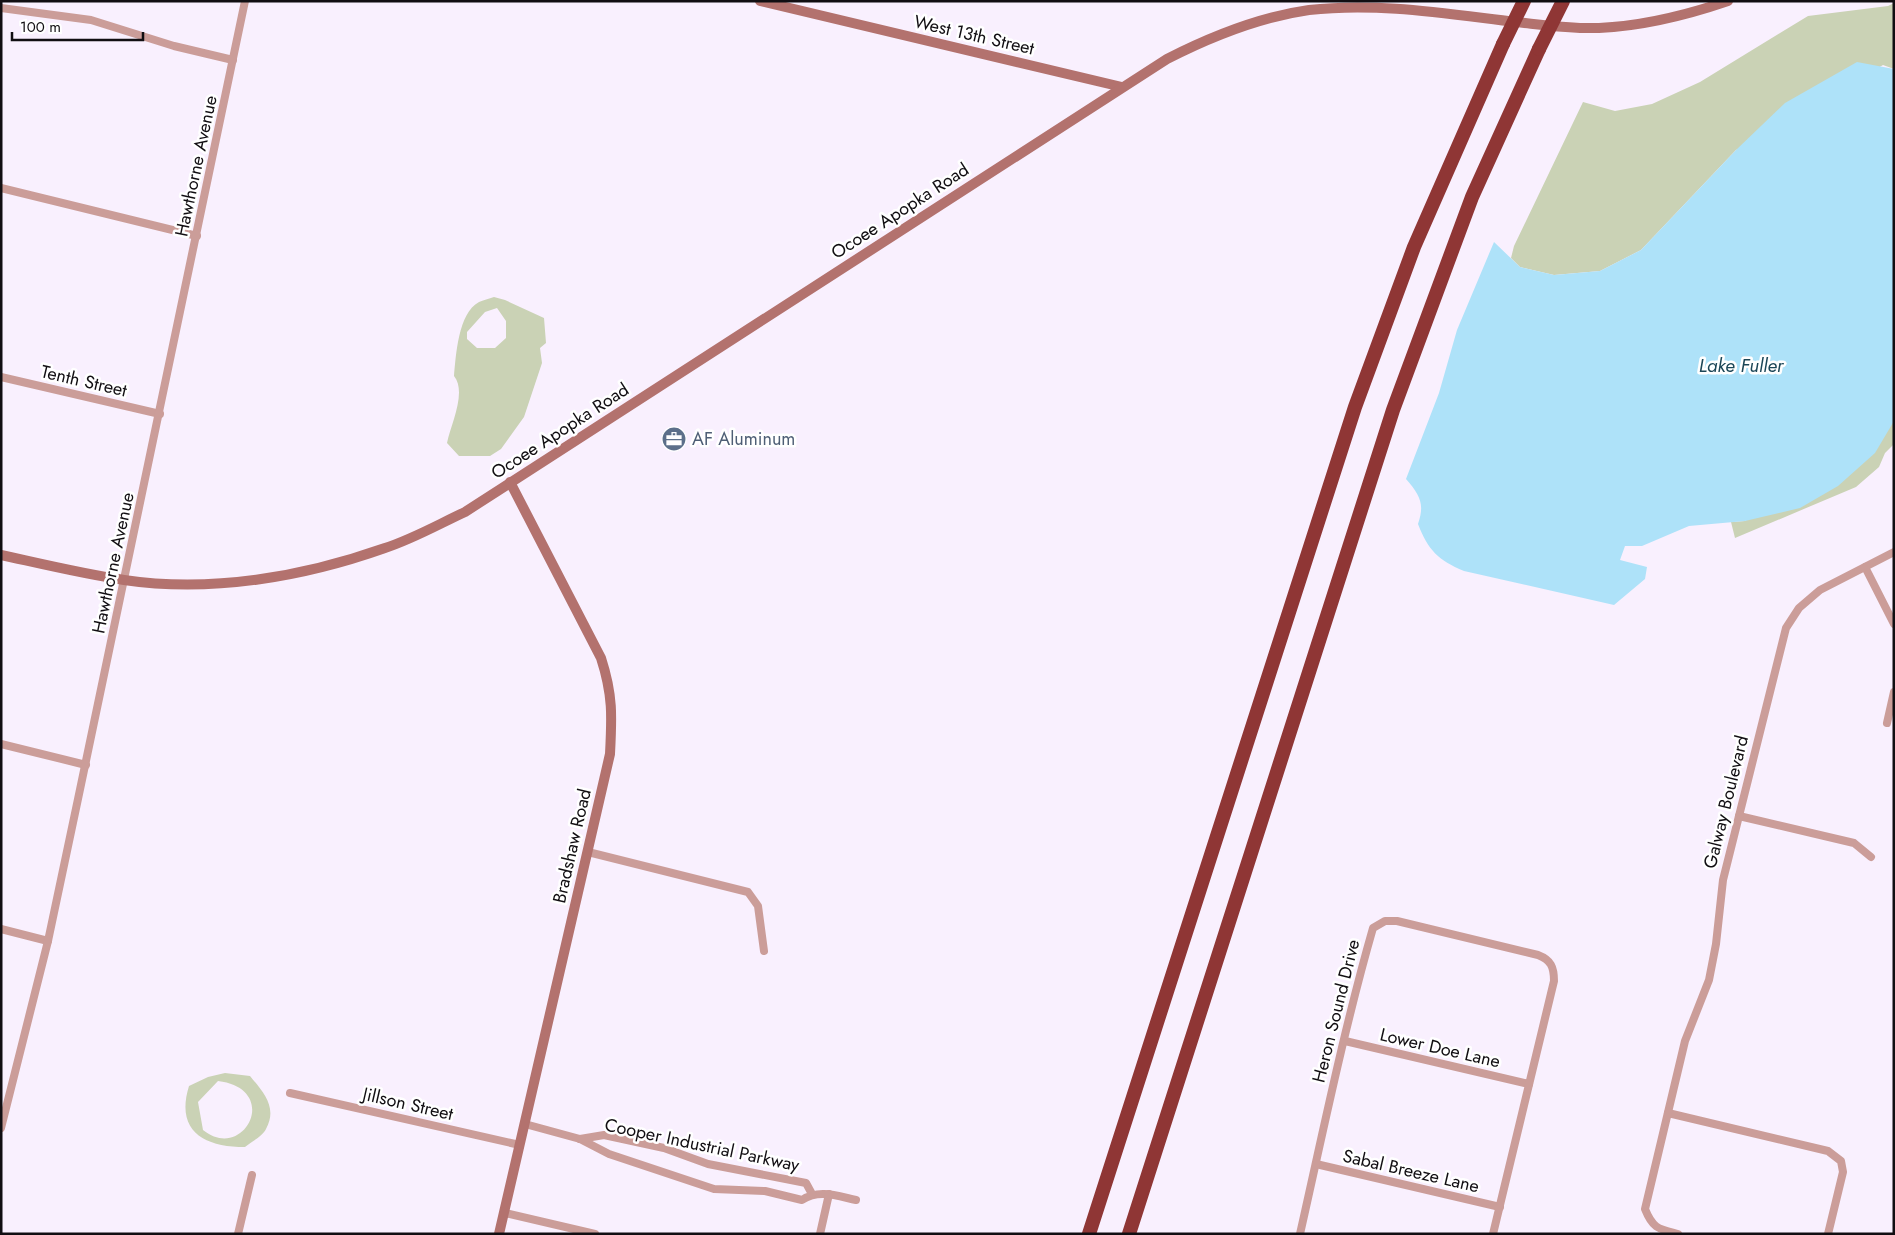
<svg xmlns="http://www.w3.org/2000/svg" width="1895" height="1235" font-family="Jost,sans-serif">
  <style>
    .green { fill: #cad2b5; fill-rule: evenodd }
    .water { fill: #aee2f9 }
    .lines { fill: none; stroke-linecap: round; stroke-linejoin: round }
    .street { stroke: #cb9d99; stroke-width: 8 }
    .secondary { stroke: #b3726e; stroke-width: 10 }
    .highway { stroke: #8f3635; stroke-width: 14 }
    .highway-bridge { stroke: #8f3635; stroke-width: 14 }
    .labels { text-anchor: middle; stroke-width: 5; stroke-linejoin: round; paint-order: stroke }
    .street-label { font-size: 18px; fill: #110e12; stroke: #fff }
    .service-label { font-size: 18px; fill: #4e5e75; stroke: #fff; text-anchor: start }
    .water-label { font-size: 19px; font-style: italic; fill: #1b4657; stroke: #fff }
  </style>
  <rect width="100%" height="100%" fill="#f9f0fe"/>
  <g class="green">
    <path d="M1894,3V69L1883,65L1736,150L1641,250L1600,271L1554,275L1520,267L1511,258L1514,246L1583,102L1615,111L1652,104L1700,82L1808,16L1888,6Z"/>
    <path d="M494,297L505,300L544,318L546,343L540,348L542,363L524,417L501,449L490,456H459L447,443C451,424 467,392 454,376C456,356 458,313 479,302C483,300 489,299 494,297ZM497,308L506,321V338L495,348H477L467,339V332L485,312Z"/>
    <path d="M1894,421V444L1885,453L1879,467L1856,487L1735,538L1731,522L1745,521Z"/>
    <path d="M225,1073L250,1076C263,1092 278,1107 266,1129C263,1136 251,1142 245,1147C204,1147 175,1131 189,1086L208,1077ZM218,1081C282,1089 244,1163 203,1130L198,1102Z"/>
  </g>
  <path class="water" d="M1857,62L1894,69V421L1875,453L1838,486L1800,508L1745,521L1689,526L1642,546H1625L1620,560L1647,567L1645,579L1614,605L1464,571C1438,560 1428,550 1418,524C1425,504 1420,495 1406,479L1439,393L1457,330L1494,242L1520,267L1554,275L1600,271L1641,250L1736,150L1785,103Z"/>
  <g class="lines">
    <g class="street">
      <path d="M1,8L91,20L174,46L233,60"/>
      <path d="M1,188L197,236"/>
      <path d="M1,377L160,414"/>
      <path d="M1865,567L1894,624"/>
      <path d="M1887,723L1894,692"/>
      <path d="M1,744L86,765"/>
      <path d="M1739,816L1854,843L1871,857"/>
      <path d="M588,852L748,892L758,906L764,951"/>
      <path d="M1,929L48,941"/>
      <path d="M1345,1041L1529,1084"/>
      <path d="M290,1093L520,1145"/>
      <path d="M1668,1113L1828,1151L1841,1161L1843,1172L1828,1234"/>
      <path d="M525,1124L580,1139L609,1154L714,1189L765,1191L802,1200C819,1189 837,1196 856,1200"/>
      <path d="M1,1128L48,941L78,799L245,1"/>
      <path d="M580,1139L604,1135L664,1148L708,1164L806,1183L812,1194"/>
      <path d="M1316,1164L1500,1207"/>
      <path d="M505,1213L595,1234"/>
      <path d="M238,1234L252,1175"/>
      <path d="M820,1234L829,1194"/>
      <path d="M1300,1234C1323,1132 1344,1029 1373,928L1385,921H1397L1538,955C1551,960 1554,967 1554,981L1493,1234"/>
      <path d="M1678,1234C1659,1229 1653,1229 1645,1209L1685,1041L1709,980L1716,944L1723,880L1786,628L1799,608L1820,590L1894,552"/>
    </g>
    <g class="secondary">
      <path d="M760,1L1122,87"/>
      <path d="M1,555C42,564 83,574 124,580C211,593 303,577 385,548C413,539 439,524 465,512L1167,59C1212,36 1259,17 1309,10C1378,2 1448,14 1516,22C1544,25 1571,29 1599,28C1643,26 1687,15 1728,1"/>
      <path d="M499,1234L610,754C612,716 613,695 601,658L510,482"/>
    </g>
    <g class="highway">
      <path d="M1089,1234L1355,407L1414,247L1503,44"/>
      <path d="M1129,1234L1393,410L1472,197L1539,49"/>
    </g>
    <g class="highway-bridge">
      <path d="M1503,44L1524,1"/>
      <path d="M1539,49L1563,1"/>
    </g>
  </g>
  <defs>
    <symbol id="office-disc" viewBox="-11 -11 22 22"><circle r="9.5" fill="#5c6f8a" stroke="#fff"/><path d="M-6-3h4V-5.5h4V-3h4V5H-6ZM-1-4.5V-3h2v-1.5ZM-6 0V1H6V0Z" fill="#fff"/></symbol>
  </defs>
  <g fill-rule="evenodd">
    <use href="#office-disc" x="660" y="425" width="28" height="28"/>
  </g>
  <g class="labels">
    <g class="street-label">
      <text transform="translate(974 35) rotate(13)" y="6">West 13th Street</text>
      <text transform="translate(196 166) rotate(-78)" y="6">Hawthorne Avenue</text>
      <text transform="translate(900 211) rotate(-33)" y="6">Ocoee Apopka Road</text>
      <text transform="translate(84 381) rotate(13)" y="6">Tenth Street</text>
      <text transform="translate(560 431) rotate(-33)" y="6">Ocoee Apopka Road</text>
      <text transform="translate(113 563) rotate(-78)" y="6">Hawthorne Avenue</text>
      <text transform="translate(1726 802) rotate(-76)" y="6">Galway Boulevard</text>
      <text transform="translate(572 846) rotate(-77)" y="6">Bradshaw Road</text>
      <text transform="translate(1336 1011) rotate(-76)" y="6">Heron Sound Drive</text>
      <text transform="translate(1440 1048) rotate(13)" y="6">Lower Doe Lane</text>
      <text transform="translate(408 1104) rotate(13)" y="6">Jillson Street</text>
      <text transform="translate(702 1145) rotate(12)" y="6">Cooper Industrial Parkway</text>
      <text transform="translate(1411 1171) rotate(13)" y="6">Sabal Breeze Lane</text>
    </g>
    <g class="service-label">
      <text x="692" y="445">AF Aluminum</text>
    </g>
    <g class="water-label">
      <text x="1741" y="372">Lake Fuller</text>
    </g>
  </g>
  <rect width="1895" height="1235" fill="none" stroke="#110e12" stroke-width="5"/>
  <path d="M12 32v8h131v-8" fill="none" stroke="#110e12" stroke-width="2.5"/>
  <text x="20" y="32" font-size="15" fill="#110e12" stroke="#ffffff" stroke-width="4" paint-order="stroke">100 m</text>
</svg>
